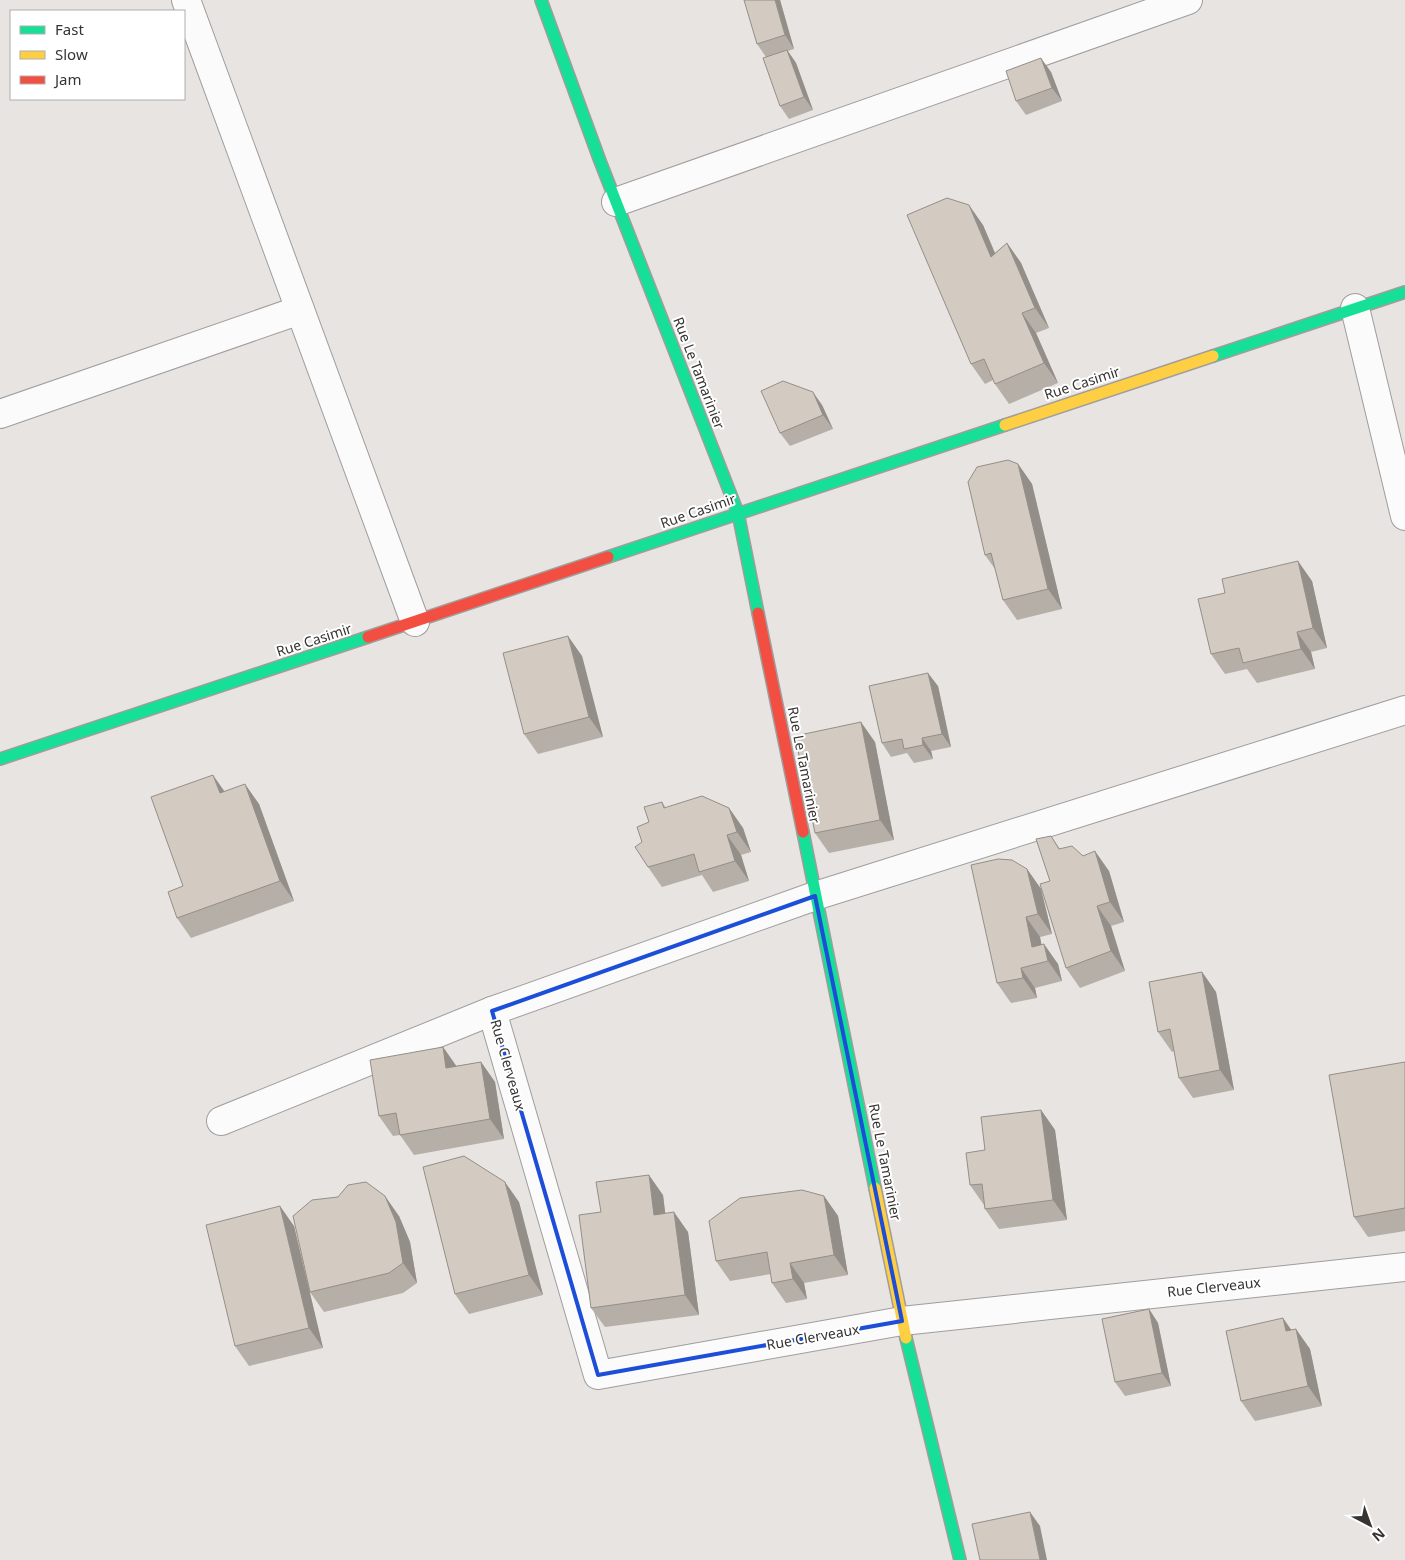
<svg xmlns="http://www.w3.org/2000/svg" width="1405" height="1560" font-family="'Noto Sans',sans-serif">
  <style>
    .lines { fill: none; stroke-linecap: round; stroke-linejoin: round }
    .street-casing { stroke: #a09d9c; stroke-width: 30 }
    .fast-casing { stroke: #a09d9c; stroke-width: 14 }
    .slow-casing { stroke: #a09d9c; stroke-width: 14 }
    .jam-casing { stroke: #a09d9c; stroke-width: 14 }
    .street { stroke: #fbfbfb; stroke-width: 28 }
    .fast { stroke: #16e098; stroke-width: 11 }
    .slow { stroke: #ffcf43; stroke-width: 11 }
    .jam { stroke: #f24e42; stroke-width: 11 }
    .wall { fill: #b5afa7 }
    .shaded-wall { fill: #948e88 }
    .building { fill: #d3cbc2; stroke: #948e88 }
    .marked { fill: none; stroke: #1d4ed8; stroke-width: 4; stroke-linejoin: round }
    .labels { text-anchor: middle; stroke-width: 4; stroke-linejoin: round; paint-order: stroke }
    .street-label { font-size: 14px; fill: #363432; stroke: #fff }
  </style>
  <rect width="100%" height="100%" fill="#e7e4e2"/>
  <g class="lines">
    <defs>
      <g id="street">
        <path d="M186,0L415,622"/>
        <path d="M616,202L1188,0"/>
        <path d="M1355,308L1405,516"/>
        <path d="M0,414L300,310"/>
        <path d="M492,1011L598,1375L902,1321L1405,1267"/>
        <path d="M221,1121L492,1011L815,896L1405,710"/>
      </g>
      <g id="fast">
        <path d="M541,0L600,161L738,513L758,613"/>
        <path d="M1213,356L1405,292"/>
        <path d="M608,557L1005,425"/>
        <path d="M0,759L368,637"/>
        <path d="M803,832L875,1188"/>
        <path d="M906,1338L960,1560"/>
      </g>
      <g id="slow">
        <path d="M1005,425L1213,356"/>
        <path d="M875,1188L906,1338"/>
      </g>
      <g id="jam">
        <path d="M758,613L803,832"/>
        <path d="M368,637L608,557"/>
      </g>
    </defs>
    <use href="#street" class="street-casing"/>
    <use href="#fast" class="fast-casing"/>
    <use href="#slow" class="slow-casing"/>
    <use href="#jam" class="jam-casing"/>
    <use href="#street" class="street"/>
    <use href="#fast" class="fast"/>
    <use href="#slow" class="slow"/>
    <use href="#jam" class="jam"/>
  </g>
  <g class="wall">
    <path d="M780,0L794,49L788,51L796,63L813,110L789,119L780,106L766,57L757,44Z"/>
    <path d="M1051,72L1062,101L1026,115L1016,101Z"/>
    <path d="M983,225L995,253L1007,243L1021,263L1049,328L1036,333L1058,383L1009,404L995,384L993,380L985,384L971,364Z"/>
    <path d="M822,405L833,429L790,446L780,433Z"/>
    <path d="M1018,464L1032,484L1062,609L1017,620L1003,600L995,569L985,555Z"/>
    <path d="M1312,581L1327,648L1311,652L1315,669L1257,683L1247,669L1225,674L1211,654Z"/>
    <path d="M582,656L603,737L538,754L524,734Z"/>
    <path d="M938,686L951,747L931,751L933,759L914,763L907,753L891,757L882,743Z"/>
    <path d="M875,742L894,840L829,853L815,833Z"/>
    <path d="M225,791L259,804L294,901L191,938L177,918L183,886Z"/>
    <path d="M662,802L666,808H729L743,828L751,852L741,855L749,881L713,892L702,875L662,887L648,867L642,842L649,822Z"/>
    <path d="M1051,836L1060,849L1083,856L1109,871L1124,922L1111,926L1125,971L1080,988L1066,968L1050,881Z"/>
    <path d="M1027,869L1041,889L1052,934L1040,937L1041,945L1058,964L1062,981L1035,988L1037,998L1011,1003L997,983Z"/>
    <path d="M1202,972L1216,992L1234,1090L1193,1098L1179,1078L1174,1051L1172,1052L1158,1032Z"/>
    <path d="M443,1047L456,1066L481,1062L495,1082L504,1139L414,1155L400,1135L393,1136L379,1116Z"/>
    <path d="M1405,1062V1231L1368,1237L1354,1217Z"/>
    <path d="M1041,1110L1055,1130L1067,1220L999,1229L985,1209L984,1205L970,1185Z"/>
    <path d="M663,1195L665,1213L688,1232L699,1315L605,1327L591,1308L601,1212Z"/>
    <path d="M824,1196L838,1216L848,1275L804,1283L807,1299L786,1303L772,1283L771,1274L730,1281L716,1261Z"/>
    <path d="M519,1202L543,1295L469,1314L455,1294Z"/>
    <path d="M399,1216L410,1242L417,1283L403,1293L324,1312L310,1292Z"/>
    <path d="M294,1226L323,1348L249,1366L235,1346Z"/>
    <path d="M1149,1309L1158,1323L1171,1386L1125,1396L1115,1382Z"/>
    <path d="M1291,1330L1310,1349L1322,1406L1255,1421L1241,1401Z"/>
  </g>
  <g class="shaded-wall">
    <path d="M775,0H780L794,49L785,35Z"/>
    <path d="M787,50L796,63L813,110L804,97Z"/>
    <path d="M1041,58L1051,72L1062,101L1052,88Z"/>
    <path d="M969,205L983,225L1005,277L991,257Z"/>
    <path d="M1007,243L1021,263L1049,328L1035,308Z"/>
    <path d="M1022,313L1036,333L1058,383L1044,363Z"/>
    <path d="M813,392L822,405L833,429L823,415Z"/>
    <path d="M1018,464L1032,484L1062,609L1048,589Z"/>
    <path d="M1298,561L1312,581L1327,648L1313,628Z"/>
    <path d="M1297,632L1311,652L1315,669L1301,649Z"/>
    <path d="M568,636L582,656L603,737L589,717Z"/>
    <path d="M928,673L938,686L951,747L942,734Z"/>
    <path d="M861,722L875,742L894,840L880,820Z"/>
    <path d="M922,738L931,751L933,759L923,745Z"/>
    <path d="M213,775L227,795L220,793Z"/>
    <path d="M245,784L259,804L294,901L280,881Z"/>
    <path d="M729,808L743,828L751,852L737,832Z"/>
    <path d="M727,835L741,855L749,881L735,861Z"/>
    <path d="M1095,851L1109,871L1124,922L1110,902Z"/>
    <path d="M1027,869L1041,889L1052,934L1038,914Z"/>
    <path d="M1097,906L1111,926L1125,971L1111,951Z"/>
    <path d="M1026,917L1040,937L1045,962L1032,947Z"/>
    <path d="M1044,944L1058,964L1062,981L1048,961Z"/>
    <path d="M1021,968L1035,988L1037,998L1023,978Z"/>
    <path d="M1202,972L1216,992L1234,1090L1220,1070Z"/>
    <path d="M443,1047L457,1067L446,1068Z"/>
    <path d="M481,1062L495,1082L504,1139L490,1119Z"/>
    <path d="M1041,1110L1055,1130L1067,1220L1053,1200Z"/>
    <path d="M649,1175L663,1195L668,1235L654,1215Z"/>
    <path d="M505,1182L519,1202L543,1295L529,1275Z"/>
    <path d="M385,1196L399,1216L410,1242L417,1283L403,1263Z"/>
    <path d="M824,1196L838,1216L848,1275L834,1255Z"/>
    <path d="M280,1206L294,1226L323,1348L309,1328Z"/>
    <path d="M674,1212L688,1232L699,1315L685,1295Z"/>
    <path d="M790,1263L804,1283L807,1299L793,1279Z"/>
    <path d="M1149,1309L1158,1323L1171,1386L1162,1373Z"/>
    <path d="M1283,1318L1297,1338L1286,1331Z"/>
    <path d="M1296,1329L1310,1349L1322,1406L1308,1386Z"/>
    <path d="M1030,1512L1040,1526L1047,1560H1040Z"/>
  </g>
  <g class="building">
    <path d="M744,0H775L785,35L757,44Z"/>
    <path d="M787,50L804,97L780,106L763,58Z"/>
    <path d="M1041,58L1052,88L1016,101L1006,71Z"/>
    <path d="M947,198L969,205L991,257L1007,243L1035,308L1022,313L1044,363L995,384L984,359L971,364L907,215Z"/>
    <path d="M783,381L813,392L823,415L780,433L761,391Z"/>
    <path d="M1008,460L1018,464L1048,589L1003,600L991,553L985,555L968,482L977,467Z"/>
    <path d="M1298,561L1313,628L1297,632L1301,649L1243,663L1239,648L1211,654L1198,599L1225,593L1222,579Z"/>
    <path d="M568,636L589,717L524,734L503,653Z"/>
    <path d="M928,673L942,734L922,738L923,745L904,749L902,739L882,743L869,686Z"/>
    <path d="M861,722L880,820L815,833L795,736Z"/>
    <path d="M213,775L220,793L245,784L280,881L177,918L168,892L183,886L151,797Z"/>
    <path d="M702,796L729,808L737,832L727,835L735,861L699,872L694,854L648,867L635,847L642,842L637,827L649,822L644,807L662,802L664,808Z"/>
    <path d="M1051,836L1059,849L1072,846L1083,856L1095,851L1110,902L1097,906L1111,951L1066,968L1040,884L1050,881L1036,839Z"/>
    <path d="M998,859L1012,860L1027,869L1038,914L1026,917L1032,947L1044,944L1048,961L1021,968L1023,978L997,983L971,865Z"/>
    <path d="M1202,972L1220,1070L1179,1078L1170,1029L1158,1032L1149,982Z"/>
    <path d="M443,1047L446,1068L481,1062L490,1119L400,1135L396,1113L379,1116L370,1060Z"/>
    <path d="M1405,1062V1208L1354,1217L1329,1075Z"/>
    <path d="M1041,1110L1053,1200L985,1209L982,1184L970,1185L966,1153L985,1150L981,1117Z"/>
    <path d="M464,1156L505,1182L529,1275L455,1294L423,1167Z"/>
    <path d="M649,1175L654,1215L674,1212L685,1295L591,1308L579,1215L601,1212L596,1182Z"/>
    <path d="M366,1182L385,1196L396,1222L403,1263L389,1273L310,1292L293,1216L312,1200L338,1197L348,1185Z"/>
    <path d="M802,1190L824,1196L834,1255L790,1263L793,1279L772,1283L767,1252L716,1261L709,1221L740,1198Z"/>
    <path d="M280,1206L309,1328L235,1346L206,1225Z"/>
    <path d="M1149,1309L1162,1373L1115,1382L1102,1319Z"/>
    <path d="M1283,1318L1286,1331L1296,1329L1308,1386L1241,1401L1226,1331Z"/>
    <path d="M1030,1512L1040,1560H980L972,1524Z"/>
  </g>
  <path class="marked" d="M815,896L902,1321L598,1375L492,1011Z"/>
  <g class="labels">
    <g class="street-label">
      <text transform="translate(699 373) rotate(69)" y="5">Rue Le Tamarinier</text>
      <text transform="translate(1082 383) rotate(-18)" y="5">Rue Casimir</text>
      <text transform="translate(698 511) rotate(-19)" y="5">Rue Casimir</text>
      <text transform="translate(314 640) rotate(-18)" y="5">Rue Casimir</text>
      <text transform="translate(804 765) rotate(79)" y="5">Rue Le Tamarinier</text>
      <text transform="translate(508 1065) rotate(74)" y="5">Rue Clerveaux</text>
      <text transform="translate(885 1162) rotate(79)" y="5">Rue Le Tamarinier</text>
      <text transform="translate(1214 1287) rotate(-6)" y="5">Rue Clerveaux</text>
      <text transform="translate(813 1337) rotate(-10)" y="5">Rue Clerveaux</text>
    </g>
  </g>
  <rect x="10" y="10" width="175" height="90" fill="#ffffff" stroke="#afaead"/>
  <rect x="20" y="26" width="25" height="8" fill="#16e098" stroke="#afaead"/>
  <text x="55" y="35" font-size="15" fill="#363432">Fast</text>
  <rect x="20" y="51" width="25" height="8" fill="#ffcf43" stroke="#afaead"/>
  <text x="55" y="60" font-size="15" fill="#363432">Slow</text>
  <rect x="20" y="76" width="25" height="8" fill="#f24e42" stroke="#afaead"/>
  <text x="55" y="85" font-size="15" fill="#363432">Jam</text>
  <g transform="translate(1370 1525) rotate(139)" stroke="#ffffff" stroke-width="4" paint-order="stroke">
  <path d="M0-4L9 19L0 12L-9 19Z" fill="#363432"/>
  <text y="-8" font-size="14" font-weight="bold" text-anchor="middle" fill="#363432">N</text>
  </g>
</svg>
